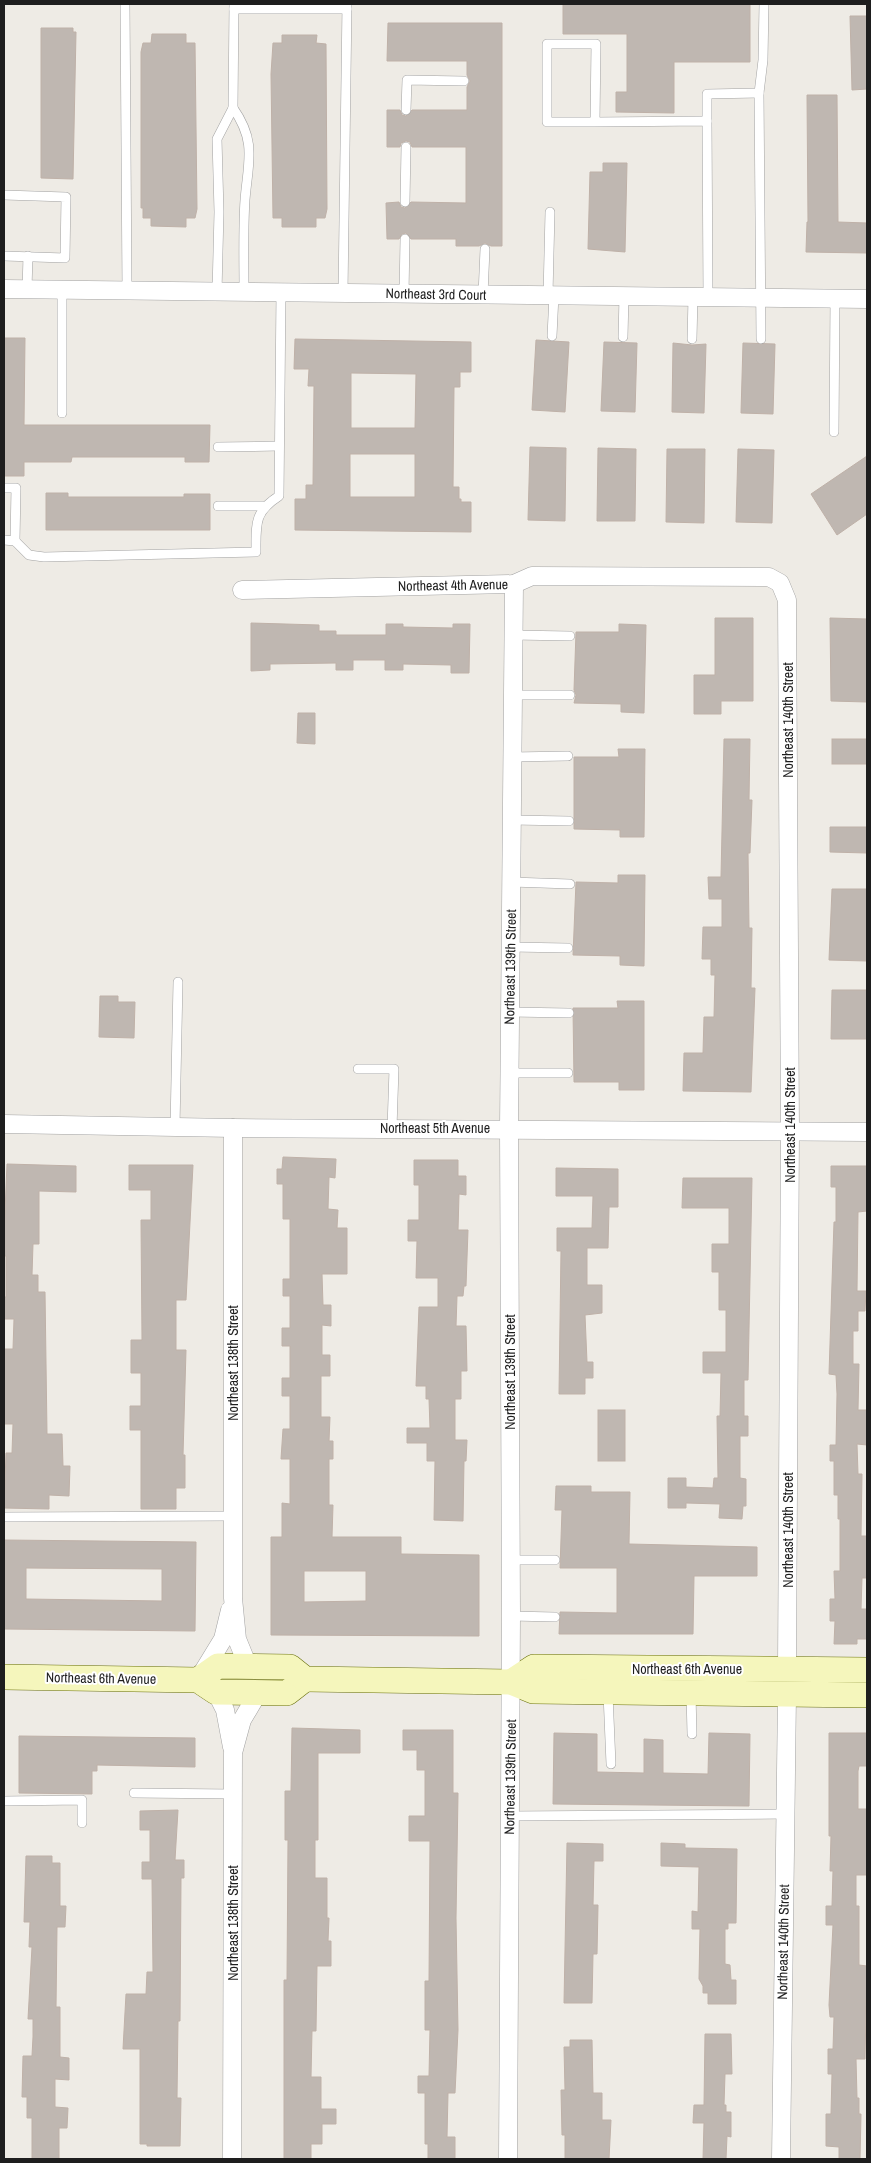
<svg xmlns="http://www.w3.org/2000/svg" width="871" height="2163" font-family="'Archivo Narrow',sans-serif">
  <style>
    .building { fill: #bfb7b1; stroke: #bfb1a8; fill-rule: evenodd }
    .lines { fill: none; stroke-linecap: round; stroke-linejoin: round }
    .service-casing { stroke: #a2a2a2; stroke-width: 10 }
    .minor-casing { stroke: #a2a2a2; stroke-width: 19 }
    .secondary-casing { stroke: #686f0b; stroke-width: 26 }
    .service { stroke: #fff; stroke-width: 9 }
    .minor { stroke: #fff; stroke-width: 18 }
    .secondary { stroke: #f5f6bc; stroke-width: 25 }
    .labels { text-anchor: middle; stroke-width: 4; stroke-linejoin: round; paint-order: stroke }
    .street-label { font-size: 14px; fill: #1e1e1e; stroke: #fff }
  </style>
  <rect width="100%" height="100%" fill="#eeebe5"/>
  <g class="building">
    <path d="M563,4H750V62H674V113L616,112V92H627V34H563Z"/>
    <path d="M850,16H867V89L852,90Z"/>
    <path d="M388,23H502V246H491L485,243L479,246H456V239H411L406,233L402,234L399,239H387L386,203L399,202L401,207L405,208L411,202L466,203V147H412L410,142L406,141L401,143L400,147H387V110H400L402,115L406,116L412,110H467V87L470,81L467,75V61H387Z"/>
    <path d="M41,28H73V32H76L73,179L41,178Z"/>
    <path d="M152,34H186V43H195L197,209L195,218H186V227L151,226V218H143V208H141V52L143,43H151Z"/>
    <path d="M282,35H317L316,43L326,44L327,209L325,218H316V227H282V218H273L271,74L273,43H282Z"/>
    <path d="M807,95H837L838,222L867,223V253L806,252L807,222H808Z"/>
    <path d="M603,163H627L625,252L588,249L590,172H603Z"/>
    <path d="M4,338H25L24,425H210L209,462H185V457H72L71,462H24V476H4Z"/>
    <path d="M295,339L471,342V372H460V387H454L453,487H459V499H461V502H471V532L295,530V499H306V485H313L314,386H308L309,369H294ZM351,373L416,374L415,428H351ZM350,454H415V497H350Z"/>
    <path d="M536,340L569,342L565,412L532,410Z"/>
    <path d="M604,342L637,343L635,412L601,411Z"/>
    <path d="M673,343L692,345L706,344L704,413L672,412Z"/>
    <path d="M743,343L775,344L773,414L741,413Z"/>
    <path d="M530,447L566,448L565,521L528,520Z"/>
    <path d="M598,448L636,449L635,521H597Z"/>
    <path d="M667,449H705L704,523L666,522Z"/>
    <path d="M738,449L774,450L772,523L736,522Z"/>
    <path d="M867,456V514L837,535L811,494Z"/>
    <path d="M46,493H68V497H184V494H210V530H46Z"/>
    <path d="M715,618H753V701H721V714H694V675H715Z"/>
    <path d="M830,618L867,619V702L831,701Z"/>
    <path d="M251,623L319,625V631H336V635H386V624H403V627L453,628V624H470L469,673H451V665L403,664V670H385V660H353V670H336V663L270,664V670L251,671Z"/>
    <path d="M619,624L646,625L644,713L621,712V704L574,703L576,695L574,690L576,632H619Z"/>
    <path d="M298,713H315V744L297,743Z"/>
    <path d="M724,739H750L749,800H752L750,853H748L749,928H752L751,988H755L751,1092L683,1091L684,1053H703L704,1017H714L715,975H711V959H702L703,927H722V899H709L708,877H721Z"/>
    <rect x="832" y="739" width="35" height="25"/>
    <path d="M618,749H645L644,837H620V830L574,829V757H619Z"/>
    <path d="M830,827H867V853L830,852Z"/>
    <path d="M618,875H645L644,966L620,965V956L573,955L576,882L618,883Z"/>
    <path d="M832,889H867V961L829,960Z"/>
    <path d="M832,990H867V1039H831Z"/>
    <path d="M100,996H118V1002H135L134,1038L99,1037Z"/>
    <path d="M617,1001H644V1090H619V1082H574L573,1008H618Z"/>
    <path d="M283,1157L336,1159L335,1178L329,1177L328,1209L338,1210L337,1228H347V1274H322L323,1305H331V1326L322,1325V1355H330V1376H321V1417H330L329,1441H333V1459H329V1505H333L332,1537H401V1554L479,1555V1636L271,1635V1537H282V1503L290,1504V1459H281L283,1429H290V1396H282V1378H290V1346H282V1328H290V1296H283V1279H290V1219H283V1184H277V1169H282ZM304,1571H366V1601L304,1602Z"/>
    <path d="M414,1160H458V1176H466V1195L459,1194L458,1230H468L466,1286H464L463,1296H457L456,1326H466L467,1371H461V1399H455V1440H467L466,1461H464L463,1521L434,1520L435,1461H427V1443H407V1428H430L429,1399H426V1386H416L419,1307H438V1278H416L417,1241H408V1220H419V1185H414Z"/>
    <path d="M7,1164L76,1166V1192L39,1191V1244H33L32,1275H38V1292H45L47,1434H62L63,1466H70L69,1496L49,1495V1509L4,1508L6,1453H12L13,1424H4V1349H13L14,1319H4V1297H6V1256H4V1235Z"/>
    <path d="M129,1165H193L186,1300H176V1350H186L183,1455H185V1488H176V1509H141V1430H130V1406H141V1373H131V1340H142L141,1220H151V1190H129Z"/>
    <path d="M831,1166H867V1211L858,1212L857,1291H866L865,1311H858V1331H853V1364H859L858,1410H867V1445L857,1444L858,1474H862L861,1536H867V1578H862L861,1609H867V1639H857V1644H834L835,1621H830V1599H835L834,1571H840V1519H838V1495H834V1461H830V1445H836L837,1394L836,1375L829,1374L834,1222H836V1187H831Z"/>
    <path d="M556,1168L618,1169V1207H609L608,1248H587V1285H602V1313L585,1315L587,1362H593V1378H585V1394H559L561,1251H557V1228H592L593,1196H556Z"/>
    <path d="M683,1178H752L748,1380H744V1416H748V1436H740V1478L746,1479V1506H743L742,1519L719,1518L720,1504L686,1503V1508H668V1478H686V1487L713,1488L714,1478H718L717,1416H720L721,1373H703V1352H726V1310H719V1272H712V1244H729V1208H682Z"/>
    <rect x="598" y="1410" width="27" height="51"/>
    <path d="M556,1486H591V1492H630L629,1544L757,1547V1576H694L693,1634H559L560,1612L617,1613V1568H560L562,1510H555Z"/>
    <path d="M4,1540L196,1542L195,1631L4,1629ZM26,1568L162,1569V1601L26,1599Z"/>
    <path d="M292,1728L360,1730V1753H318V1840H315V1878H327V1918H329L328,1941H331V1966H317L316,2031H312L311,2077H321V2109H336V2124H322V2144H311V2159H284V1980H287L288,1840H285V1791H291Z"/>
    <path d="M403,1730H453V1793H458L456,1918L458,2030L455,2093H448L447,2137H455V2159H428V2144H425V2093H418V2076H429L430,2030H425V1981H429L430,1841H409V1816H425V1770H417V1750H403Z"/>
    <path d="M554,1733L597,1734V1772L644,1773V1739L663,1740V1773L708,1774L709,1733L750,1734L749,1806L553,1804Z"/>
    <path d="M829,1733H867V1766H859L858,1771V1809H867V1875H856V1906H859V1965L867,1966L865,2059H856L857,2098H859V2114H861L860,2159H839V2147L826,2146V2114H831L832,2074H828V2049H833L834,2017H830L829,2005L833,1925H826V1906H832L833,1871H830L831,1836H829Z"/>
    <path d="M19,1736L195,1738V1767L97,1765V1771H92V1794L19,1793Z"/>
    <path d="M178,1810L175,1860H184V1878H181L180,2021H178L177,2098H181L180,2146H147V2144H140V2049H123L126,1994H146L147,1972H153L152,1879H142V1862H150V1830H140V1811Z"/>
    <path d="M567,1843L603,1844V1861H594L593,1905H598L597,1954H593L592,2003H564Z"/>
    <path d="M661,1843L685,1844V1848L737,1849L736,1923H728V1929H725V1964L730,1965L731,1980H736V2004H708V1993H703V1986L699,1979L700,1929H692V1911L698,1912L699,1867L661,1866Z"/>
    <path d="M26,1856H52V1863H60V1906H66L65,1927H57L56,2007H60V2057L69,2058V2080L55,2079V2107L68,2108L67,2128H59V2159H32V2118H27V2097H22L23,2056H32L33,2037V2019H28L32,1947H29L30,1922H24Z"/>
    <path d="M705,2034H731L732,2074H725L724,2105H726V2112H731V2137L727,2136L726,2159H703L704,2123H693L694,2105H704Z"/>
    <path d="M570,2040H592L593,2093H602V2120H611L609,2159H565V2135H562L561,2090H565L564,2047H570Z"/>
  </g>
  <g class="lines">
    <defs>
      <g id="service">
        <path d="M125,4L127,290"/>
        <path d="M234,9H347"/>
        <path d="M233,108C257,142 248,162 245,200C243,230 244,261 244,292"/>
        <path d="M406,110L407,80L464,81"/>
        <path d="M707,121V94L759,93"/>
        <path d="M595,122H547V44H596L595,122L707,121L708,297"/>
        <path d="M4,195L66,197L65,258L4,256"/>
        <path d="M405,202L406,147"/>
        <path d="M27,289L28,256"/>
        <path d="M62,289V413"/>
        <path d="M217,292L219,212L217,139L233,108L234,4"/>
        <path d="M343,293L347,4"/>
        <path d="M404,294L405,239"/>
        <path d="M483,295L485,249"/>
        <path d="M548,295L550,212"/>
        <path d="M552,336L554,295"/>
        <path d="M623,337L624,296"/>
        <path d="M692,339L693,297"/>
        <path d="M761,339L759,93L763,60L764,4"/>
        <path d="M834,432L835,299"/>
        <path d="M218,447L279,446"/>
        <path d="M4,488H16L15,541L4,540"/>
        <path d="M218,506H263"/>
        <path d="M15,541L29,555L44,557L256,552C256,524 254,512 279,496L281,292"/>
        <path d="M513,635L570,636"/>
        <path d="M513,695H570"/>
        <path d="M512,757L568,756"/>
        <path d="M512,820L569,821"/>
        <path d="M511,882L570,884"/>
        <path d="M511,947L568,948"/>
        <path d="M510,1012L569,1013"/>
        <path d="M358,1069H394L392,1128"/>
        <path d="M510,1073H568"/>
        <path d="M175,1127L178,982"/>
        <path d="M4,1517L232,1516"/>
        <path d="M511,1560H555"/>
        <path d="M511,1616L555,1617"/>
        <path d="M608,1694L611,1764"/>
        <path d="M691,1694L692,1734"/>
        <path d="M134,1793L233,1794"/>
        <path d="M4,1801L82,1800V1823"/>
        <path d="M509,1816L785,1814"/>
      </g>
      <g id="minor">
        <path d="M4,289L867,299"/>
        <path d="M242,590L514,584L532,576L769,577L780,583L787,600L790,1131L787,1669"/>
        <path d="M4,1124L233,1128L867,1132"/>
        <path d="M233,1128V1598L237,1639L248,1666"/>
        <path d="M201,1675L223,1639L230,1610"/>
        <path d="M216,1692L225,1710L232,1747"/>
        <path d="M232,2159L233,1753L242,1720L258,1693"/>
        <path d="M508,2159L511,1616L509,1128L514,584"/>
        <path d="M781,2159L787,1695"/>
      </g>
      <g id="secondary">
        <path d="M4,1677L198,1680L216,1692L287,1693L305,1679"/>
        <path d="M198,1680L218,1666L290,1667L305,1679L511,1682L533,1691L867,1695"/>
        <path d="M511,1682L534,1667L867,1670"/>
      </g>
    </defs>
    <use href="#service" class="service-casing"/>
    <use href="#minor" class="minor-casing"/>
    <use href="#secondary" class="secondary-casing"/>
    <use href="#service" class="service"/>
    <use href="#minor" class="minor"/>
    <use href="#secondary" class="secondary"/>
  </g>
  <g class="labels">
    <g class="street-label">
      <text transform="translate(436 294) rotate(1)" y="5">Northeast 3rd Court</text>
      <text transform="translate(453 585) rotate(-1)" y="5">Northeast 4th Avenue</text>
      <text transform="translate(788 720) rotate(-90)" y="5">Northeast 140th Street</text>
      <text transform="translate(510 967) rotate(-89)" y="5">Northeast 139th Street</text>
      <text transform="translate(790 1125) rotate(-90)" y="5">Northeast 140th Street</text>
      <text x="435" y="1133">Northeast 5th Avenue</text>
      <text transform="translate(233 1363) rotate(-90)" y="5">Northeast 138th Street</text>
      <text transform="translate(510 1372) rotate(-90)" y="5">Northeast 139th Street</text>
      <text transform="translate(788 1530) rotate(-90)" y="5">Northeast 140th Street</text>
      <text x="687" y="1674">Northeast 6th Avenue</text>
      <text transform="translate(101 1678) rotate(1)" y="5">Northeast 6th Avenue</text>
      <text transform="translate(510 1777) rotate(-89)" y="5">Northeast 139th Street</text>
      <text transform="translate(233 1923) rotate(-90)" y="5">Northeast 138th Street</text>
      <text transform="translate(783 1942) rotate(-89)" y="5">Northeast 140th Street</text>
    </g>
  </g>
  <rect width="871" height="2163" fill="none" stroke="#1e1e1e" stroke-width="10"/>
</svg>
